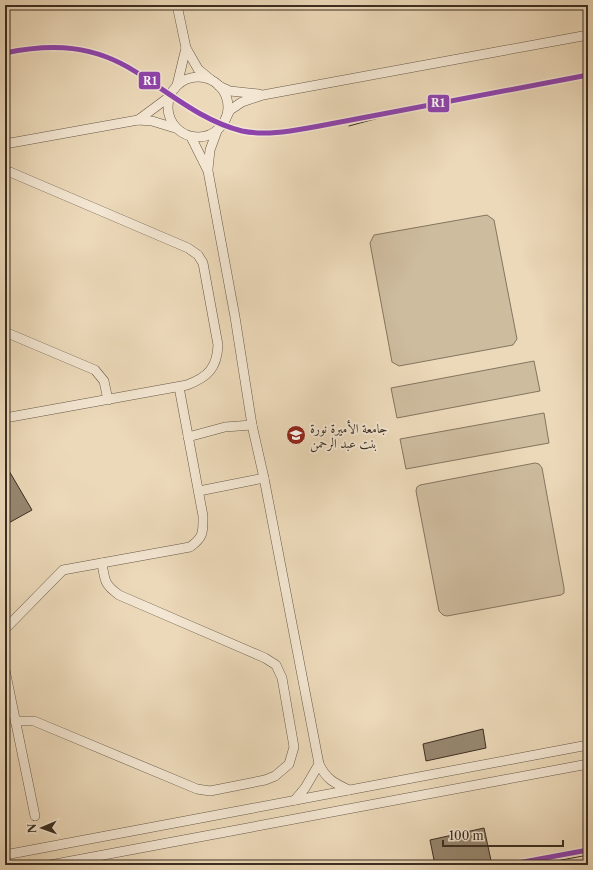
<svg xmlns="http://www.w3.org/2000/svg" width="593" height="870" font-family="'Libre Caslon Text',Amiri,serif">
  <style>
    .green { fill: #cebc9f; stroke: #847560 }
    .building { fill: #978770; stroke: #3b2e21 }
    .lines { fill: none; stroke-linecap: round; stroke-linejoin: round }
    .minor-casing { stroke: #675947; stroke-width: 10 }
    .minor { stroke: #f3e6d2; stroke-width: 9 }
    .tram { stroke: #3b2e21; stroke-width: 1 }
    .rail-1-casing { stroke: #f3e6d2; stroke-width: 8 }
    .rail-1 { stroke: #8e44ad; stroke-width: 5 }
    .labels { text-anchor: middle; stroke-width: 4; stroke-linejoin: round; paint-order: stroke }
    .poi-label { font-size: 13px; fill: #3b2e21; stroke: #f3e6d2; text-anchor: start }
    .line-badge { stroke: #f3e6d2; stroke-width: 1.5 }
    .badge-label { font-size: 11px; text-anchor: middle; font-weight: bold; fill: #fff }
  </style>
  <rect width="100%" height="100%" fill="#ecd9b9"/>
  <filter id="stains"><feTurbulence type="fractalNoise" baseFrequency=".005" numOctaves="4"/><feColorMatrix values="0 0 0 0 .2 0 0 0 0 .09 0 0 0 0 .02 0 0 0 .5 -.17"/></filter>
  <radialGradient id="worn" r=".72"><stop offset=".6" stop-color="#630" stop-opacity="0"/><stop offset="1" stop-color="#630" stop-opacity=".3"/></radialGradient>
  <g class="green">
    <path d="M487,215L494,220L517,339L513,345L399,366L392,362L370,243L374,235Z"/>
    <path d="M534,361L540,391L397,418L391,388Z"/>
    <path d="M544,413L549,443L406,469L400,439Z"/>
    <path d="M535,463L539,464L542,468L564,588V593L561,595L447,616L443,615L439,611L416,491L417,487L420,485Z"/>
  </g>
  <g class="building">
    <path d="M5,464L32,510L5,525Z"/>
    <path d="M483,729L486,748L426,761L423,744Z"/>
    <path d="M484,828L492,865H435L430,840Z"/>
  </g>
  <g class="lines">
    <defs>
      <g id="minor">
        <path d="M177,5L186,48L198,69L210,79"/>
        <circle cx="198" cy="107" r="30"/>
        <path d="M177,85L186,48"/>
        <path d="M219,86L230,91L259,94"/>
        <path d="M138,120L169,97"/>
        <path d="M225,120L230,110L242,102L263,95L588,35"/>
        <path d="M191,137L208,171L235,317L252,425L264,478L319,764C326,779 334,783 349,790"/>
        <path d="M5,144L138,120L152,121L175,128"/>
        <path d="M208,169L210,150L217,131"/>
        <path d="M5,171L10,172L188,248L198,255L203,263L218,345C217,368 208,377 187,385L5,418"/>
        <path d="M5,332L95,370L104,381L108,400"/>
        <path d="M188,437L225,427L252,425"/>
        <path d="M199,491L264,478"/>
        <path d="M5,629L63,570L190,547C204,537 203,532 203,516L179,387"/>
        <path d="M5,670L35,816"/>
        <path d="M15,721H34L197,789L210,791L265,780L275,776L289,764L294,747L282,678L276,665L265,658L119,595C104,584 105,581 102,563"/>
        <path d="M295,800L305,788L319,764"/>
        <path d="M5,855L588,745"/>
        <path d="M50,865L588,764"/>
      </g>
    </defs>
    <use href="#minor" class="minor-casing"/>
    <use href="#minor" class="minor"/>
    <g class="tram">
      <path d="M349,126L412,109"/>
      <path d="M535,865L588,855"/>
    </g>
    <defs>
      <g id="rail-1">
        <path d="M5,53C53,43 94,45 136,72C171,94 202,121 242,131C266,136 291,131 314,127L588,75"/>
        <path d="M507,865L588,850"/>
      </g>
    </defs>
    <use href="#rail-1" class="rail-1-casing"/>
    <use href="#rail-1" class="rail-1"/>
  </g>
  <defs>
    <symbol id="university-disc" viewBox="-11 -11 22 22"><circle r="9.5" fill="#8f2418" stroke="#f3e6d2"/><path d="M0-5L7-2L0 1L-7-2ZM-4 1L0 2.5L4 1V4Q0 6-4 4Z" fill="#fff"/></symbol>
  </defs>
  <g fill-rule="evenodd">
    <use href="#university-disc" x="285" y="424" width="22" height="22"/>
  </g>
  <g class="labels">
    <g class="poi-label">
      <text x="310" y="433">جامعة الأميرة نورة<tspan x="310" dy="15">بنت عبد الرحمن</tspan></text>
    </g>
  </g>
  <g class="line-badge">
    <rect x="138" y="71" width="23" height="19" rx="4" fill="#8e44ad"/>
    <rect x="427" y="94" width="23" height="19" rx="4" fill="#8e44ad"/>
  </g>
  <g class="badge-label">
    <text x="150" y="85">R1</text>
    <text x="438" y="107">R1</text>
  </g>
  <rect width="593" height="870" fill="none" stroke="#ecd9b9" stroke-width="20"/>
  <rect x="6" y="6" width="581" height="858" fill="none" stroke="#3b2e21" stroke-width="2"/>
  <rect x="10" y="10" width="573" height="850" fill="none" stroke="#3b2e21"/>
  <g transform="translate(42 828) rotate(268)" stroke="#f3e6d2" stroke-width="3" paint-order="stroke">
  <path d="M0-3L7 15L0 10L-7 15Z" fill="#3b2e21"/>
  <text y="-6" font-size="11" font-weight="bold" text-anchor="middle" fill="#3b2e21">N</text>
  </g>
  <path d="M443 840v6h120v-6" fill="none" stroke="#3b2e21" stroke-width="2"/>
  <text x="449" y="840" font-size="12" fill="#3b2e21" stroke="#f3e6d2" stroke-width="3" paint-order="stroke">100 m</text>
  <rect width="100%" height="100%" filter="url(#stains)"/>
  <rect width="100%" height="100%" fill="url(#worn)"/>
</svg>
